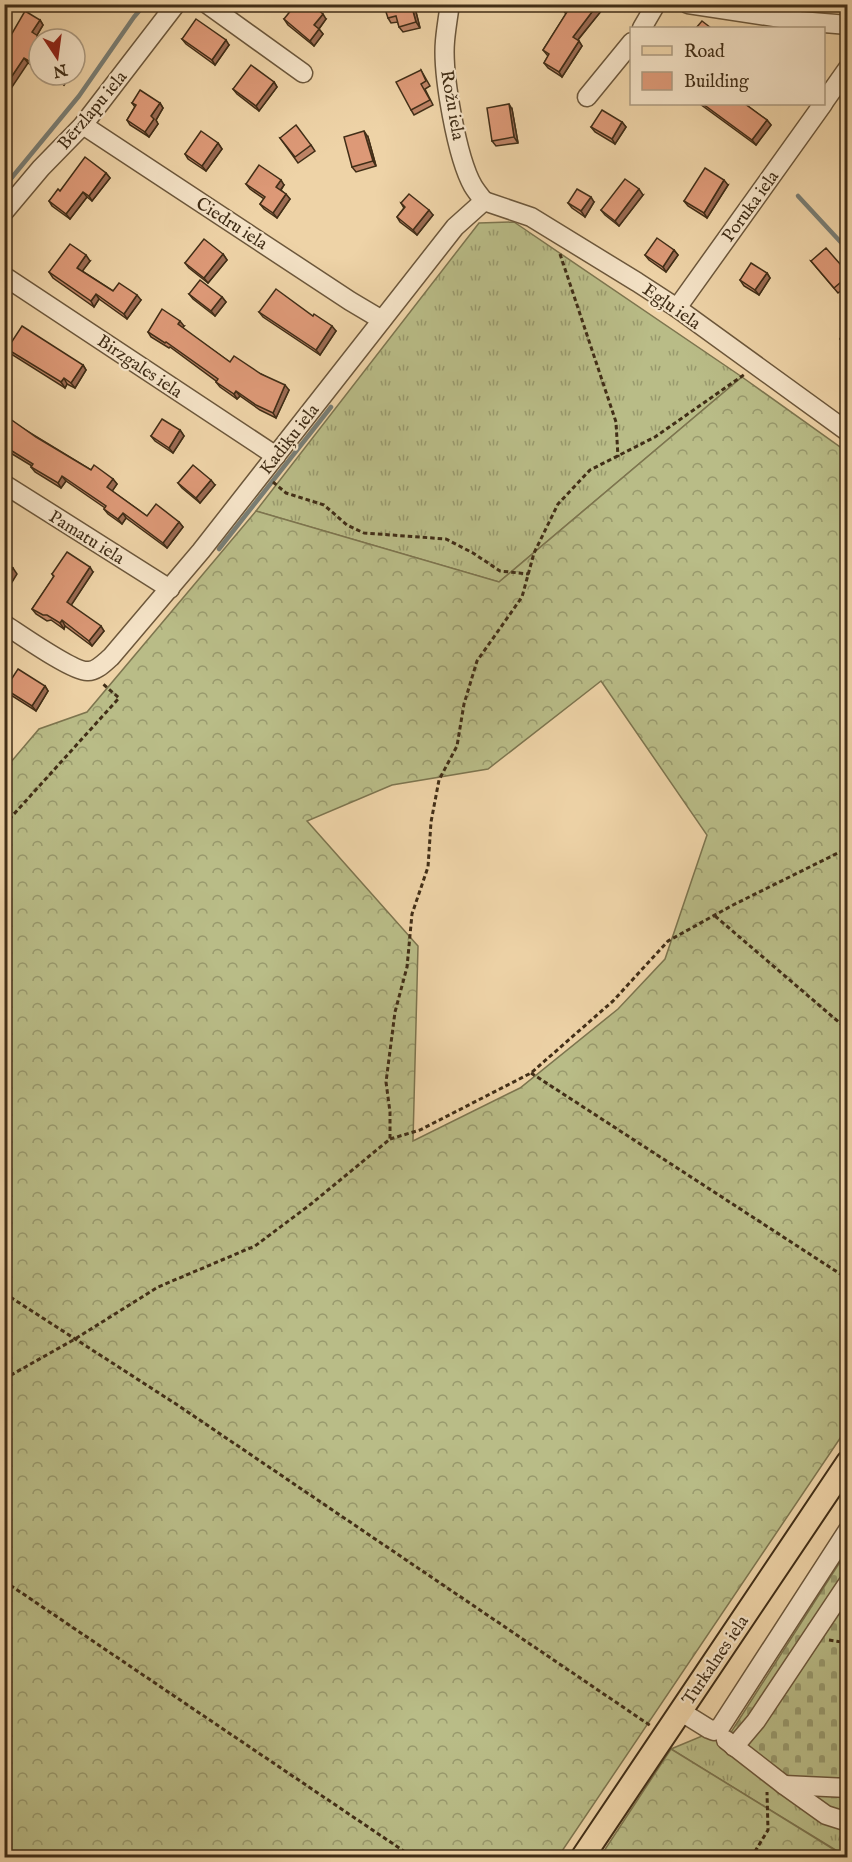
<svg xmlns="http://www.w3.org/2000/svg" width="852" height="1862" font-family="'IM FELL English',serif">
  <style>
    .grass { fill: url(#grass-tufts); stroke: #7d754f; stroke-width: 1.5 }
    .forest { fill: url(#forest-crowns); stroke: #7d754f; stroke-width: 1.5; fill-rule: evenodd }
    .cemetery { fill: url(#cemetery-stones); stroke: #7d754f; stroke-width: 1.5 }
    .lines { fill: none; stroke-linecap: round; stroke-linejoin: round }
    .stream { stroke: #797e75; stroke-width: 4.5 }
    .minor-casing { stroke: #6c573b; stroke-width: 21 }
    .major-casing { stroke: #412e17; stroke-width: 26 }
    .path { stroke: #412e17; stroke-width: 3; stroke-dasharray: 4.5 3; stroke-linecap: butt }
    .minor { stroke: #f4e2c6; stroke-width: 18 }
    .major { stroke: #eed3a7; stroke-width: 22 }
    .wall { fill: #be8466; stroke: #412e17; stroke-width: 1.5 }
    .shaded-wall { fill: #9b6b53; stroke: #412e17; stroke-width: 1.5 }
    .building { fill: #d97; stroke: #412e17; stroke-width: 1.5 }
    .labels { text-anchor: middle; stroke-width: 4.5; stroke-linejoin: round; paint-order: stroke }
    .street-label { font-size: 18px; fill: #412e17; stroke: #f4e2c6 }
  </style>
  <defs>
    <pattern id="grass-tufts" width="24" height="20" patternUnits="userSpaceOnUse" patternTransform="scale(1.5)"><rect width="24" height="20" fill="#b9bc87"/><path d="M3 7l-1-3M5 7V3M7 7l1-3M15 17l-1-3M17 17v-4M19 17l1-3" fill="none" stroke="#98996d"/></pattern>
    <pattern id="forest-crowns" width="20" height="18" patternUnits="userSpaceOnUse" patternTransform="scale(1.5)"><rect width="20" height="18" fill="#b9bc87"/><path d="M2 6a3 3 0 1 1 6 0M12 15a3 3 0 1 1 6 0" fill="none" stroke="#98996d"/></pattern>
    <pattern id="cemetery-stones" width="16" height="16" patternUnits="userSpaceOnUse" patternTransform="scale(1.5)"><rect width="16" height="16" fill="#b9bc87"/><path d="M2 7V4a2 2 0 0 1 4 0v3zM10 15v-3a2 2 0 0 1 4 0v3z" fill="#98996d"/></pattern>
  </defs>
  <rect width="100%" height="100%" fill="#eed3a7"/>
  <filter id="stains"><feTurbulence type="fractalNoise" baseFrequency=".00333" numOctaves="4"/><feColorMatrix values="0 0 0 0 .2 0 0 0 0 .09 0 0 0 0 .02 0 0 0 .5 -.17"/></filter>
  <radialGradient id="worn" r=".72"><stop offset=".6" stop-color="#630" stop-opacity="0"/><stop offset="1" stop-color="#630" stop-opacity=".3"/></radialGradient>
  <g class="grass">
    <path d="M514,222L742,377L499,582L256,511L479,223Z"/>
    <path d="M714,1731L847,1831V1857L671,1749Z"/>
  </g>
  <g class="forest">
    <path d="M742,377L847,452V1428L558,1857H5V769L39,729L87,712L256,511L499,582ZM601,681L707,835L665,959L618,1009L520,1088L413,1141L418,946L307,821L392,785L488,769Z"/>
    <path d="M671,1749L846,1857H600Z"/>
  </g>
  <path class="cemetery" d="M847,1551V1831L726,1740Z"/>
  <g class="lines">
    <g class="stream">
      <path d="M4,187L79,96L134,17L145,4"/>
      <path d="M798,196L848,250"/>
      <path d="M219,549L331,407"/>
    </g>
    <defs>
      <g id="minor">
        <path d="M207,4L303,73"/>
        <path d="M450,4C448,17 446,29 445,41C442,74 457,158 473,186C476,191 480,196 484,201"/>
        <path d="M688,4L800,21L848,25"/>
        <path d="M642,28L656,4"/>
        <path d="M587,97L632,42"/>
        <path d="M824,102L848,68"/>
        <path d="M83,125L350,301L382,320"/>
        <path d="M484,201L531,217L637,282L677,308L848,432"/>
        <path d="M4,212L41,168L83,125L176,4"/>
        <path d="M4,276L276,456"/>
        <path d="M677,308L823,104"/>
        <path d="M4,484L170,589"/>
        <path d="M4,624C21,635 72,671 87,671C96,672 105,662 111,657L201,551L455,227L484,201"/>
        <path d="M680,1711L709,1729L714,1731L721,1726L848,1530"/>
        <path d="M726,1740L784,1785L826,1815L848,1822"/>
        <path d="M734,1747L756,1721L848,1583"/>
        <path d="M784,1785L848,1788"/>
      </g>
      <path id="major" d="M582,1858L848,1462"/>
    </defs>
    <use href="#minor" class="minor-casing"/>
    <use href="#major" class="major-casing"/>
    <g class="path">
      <path d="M560,254L616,422L618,457"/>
      <path d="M273,482L286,493L324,505L347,525L364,533L446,539L473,553L500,571L529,574"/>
      <path d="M4,825L119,698L102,683"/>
      <path d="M715,916L848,1030"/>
      <path d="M531,1073L848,1279"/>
      <path d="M390,1139L420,1130L531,1073L613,1001L668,941L733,905L848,848"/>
      <path d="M4,1293L179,1406L651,1726"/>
      <path d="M4,1379L75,1339L158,1287L255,1246L311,1204L390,1139V1112L386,1082L395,1012L407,967L412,914L428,867L431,822L439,780L457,746L464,704L477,661L522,597L534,553L558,504L590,470L655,437L745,374"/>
      <path d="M4,1581L414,1858"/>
      <path d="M829,1640L848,1643"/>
      <path d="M751,1858L768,1830L767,1792"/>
    </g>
    <use href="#minor" class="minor"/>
    <use href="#major" class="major"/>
  </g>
  <g class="wall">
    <path d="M414,4L420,28L403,32L399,27L398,22L391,23L388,18Z"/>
    <path d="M561,7L602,10L578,40L582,46L562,77L548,68L544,63L548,56L543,50L566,14Z"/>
    <path d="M284,19H326L319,29L323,34L314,46L288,25Z"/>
    <path d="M40,20L43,25L37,35L41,39H39V70L28,63L7,42Z"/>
    <path d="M182,39L229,45L215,65L186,44Z"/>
    <path d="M421,70L430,86L425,89L433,105L414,115L411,110Z"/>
    <path d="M47,75H70L64,85Z"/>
    <path d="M274,82L277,87L259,111L237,94L233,89Z"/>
    <path d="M132,103H160L163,108L156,120L158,124L149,137L130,125L127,120L135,107Z"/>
    <path d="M700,104H745L767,120L771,125L756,145Z"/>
    <path d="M512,109L518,143L496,146L492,141Z"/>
    <path d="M622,122L626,127L615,144L595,132L591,127Z"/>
    <path d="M368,137L376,166L356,172L352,167Z"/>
    <path d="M280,138L311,145L315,151L298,163Z"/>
    <path d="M218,143L222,149L206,171L188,159L185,154Z"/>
    <path d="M106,173L110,178L92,201L87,197L70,219L52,206L49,201L60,191Z"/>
    <path d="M246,184L284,185L281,190L290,199L277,218L264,209L260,204L264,199L250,189Z"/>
    <path d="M728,185L707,218L688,206L684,201Z"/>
    <path d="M643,195L619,226L605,215L601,210Z"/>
    <path d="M594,202L585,217L572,208L568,203Z"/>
    <path d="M401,203L433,215L417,235L400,222L397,217L404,208Z"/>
    <path d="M674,250L678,255L666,272L649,260L645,255Z"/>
    <path d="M223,254L227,260L208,283L189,268L185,263Z"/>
    <path d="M90,261L82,271L113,291L141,300L127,319L99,299L94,307L53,278L49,272Z"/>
    <path d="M811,261L848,273V285L838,293Z"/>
    <path d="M767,273L770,278L759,295L744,286L740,280Z"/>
    <path d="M189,294L222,297L226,302L215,316L193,299Z"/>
    <path d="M259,312L313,316L336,331L320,355L263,317Z"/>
    <path d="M848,324V346L844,345L840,339Z"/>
    <path d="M184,326L182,328L230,362L261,374L289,390L276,418L260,410L240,396L237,399L220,387L216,382V381L170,347L169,348L151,337L148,332Z"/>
    <path d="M7,349L83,365L86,370L75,388L67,384L65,388L11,354Z"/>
    <path d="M4,417L91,470L113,479L117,484L112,491L147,516L179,522L183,527L167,548L126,518L122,524L108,514L104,509L105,508L66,481L61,488L35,472L31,467L32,466L4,449Z"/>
    <path d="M180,430L184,436L173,453L155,441L151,436Z"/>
    <path d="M178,483L215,485L200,503L182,488Z"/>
    <path d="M93,572L71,605L104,631L92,646L65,626L64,629L51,620L47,621L36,614L32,609L54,577L52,574Z"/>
    <path d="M45,686L48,691L36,711L9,694L5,689Z"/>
  </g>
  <g class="shaded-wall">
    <path d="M411,4H414L420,28L416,22Z"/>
    <path d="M598,4L602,10L576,42L573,37Z"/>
    <path d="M323,14L326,19L318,30L314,25Z"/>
    <path d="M40,20L43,25L36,37L32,32Z"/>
    <path d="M319,29L323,34L314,46L310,41Z"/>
    <path d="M226,40L229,45L215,65L212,60Z"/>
    <path d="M579,41L582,46L562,77L559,72Z"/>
    <path d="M24,58L28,63L4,99V88Z"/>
    <path d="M63,75H70L64,85L60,79Z"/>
    <path d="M274,82L277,87L259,111L256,106Z"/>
    <path d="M160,103L163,108L156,120L158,124L149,137L145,132L151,116Z"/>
    <path d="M509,104L512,109L518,143L514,137Z"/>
    <path d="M767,120L771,125L756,145L752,140Z"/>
    <path d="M622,122L626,127L615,144L612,139Z"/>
    <path d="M364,131L368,137L376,166L373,161Z"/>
    <path d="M218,143L222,149L206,171L202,166Z"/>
    <path d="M106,173L110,178L92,201L89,196Z"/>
    <path d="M281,180L284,185L279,192L276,187Z"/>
    <path d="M724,180L728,185L707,218L704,213Z"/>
    <path d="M639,189L643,195L619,226L615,221Z"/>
    <path d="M83,192L87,197L70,219L66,214Z"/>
    <path d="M286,194L290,199L277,218L273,213Z"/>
    <path d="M591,197L594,202L585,217L581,211Z"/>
    <path d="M429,210L433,215L417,235L413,230Z"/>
    <path d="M674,250L678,255L666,272L663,267Z"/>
    <path d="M223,254L227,260L208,283L204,278Z"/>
    <path d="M86,255L90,261L81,273L77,268Z"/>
    <path d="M767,273L770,278L759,295L755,290Z"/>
    <path d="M96,294L99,299L94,307L91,301Z"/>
    <path d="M137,295L141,300L127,319L124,314Z"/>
    <path d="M222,297L226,302L215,316L211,311Z"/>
    <path d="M180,321L184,326L181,330L178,324Z"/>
    <path d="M332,326L336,331L320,355L316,350Z"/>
    <path d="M83,365L86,370L75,388L71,383Z"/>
    <path d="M64,378L67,384L65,388L61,382Z"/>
    <path d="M285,385L289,390L276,418L273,413Z"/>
    <path d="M236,391L240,396L237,399L234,394Z"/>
    <path d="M180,430L184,436L173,453L169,448Z"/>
    <path d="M62,476L66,481L61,488L58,483Z"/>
    <path d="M113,479L117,484L111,493L107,487Z"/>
    <path d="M211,480L215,485L200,503L196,498Z"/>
    <path d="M123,513L126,518L122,524L118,519Z"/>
    <path d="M179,522L183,527L167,548L163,543Z"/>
    <path d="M90,567L93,572L70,607L67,602Z"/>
    <path d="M13,568L17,574L6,592L4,591V583Z"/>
    <path d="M62,620L65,626L64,629L60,623Z"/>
    <path d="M101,626L104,631L92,646L89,641Z"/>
    <path d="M45,686L48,691L36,711L32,706Z"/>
  </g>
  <g class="building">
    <path d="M296,4H311L323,14L314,25L319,29L310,41L284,19Z"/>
    <path d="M391,4H411L416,22L399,27L396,16L388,18L384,6Z"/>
    <path d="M563,4H598L573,37L579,41L559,72L544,63L549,54L543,50L567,12L561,7Z"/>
    <path d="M25,11L40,20L32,32L38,36L37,37L40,39L39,67L24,58L4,88V49L9,43L7,42Z"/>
    <path d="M196,19L226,40L212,60L182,39Z"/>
    <path d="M702,21L711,28H696Z"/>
    <path d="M251,65L274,82L256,106L233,89Z"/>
    <path d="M421,70L426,81L421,84L430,100L411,110L396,82Z"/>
    <path d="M53,75H63L60,79Z"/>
    <path d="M140,90L160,103L151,116L154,119L145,132L127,120L136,105L132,103Z"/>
    <path d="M509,104L514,137L492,141L487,108Z"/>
    <path d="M703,104H745L767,120L752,140Z"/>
    <path d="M602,110L622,122L612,139L591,127Z"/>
    <path d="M296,125L311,145L295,157L280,138Z"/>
    <path d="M201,131L218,143L202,166L185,154Z"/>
    <path d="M364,131L373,161L352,167L344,137Z"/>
    <path d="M85,157L106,173L89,196L83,192L66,214L49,201L58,189L60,191Z"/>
    <path d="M259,165L281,180L276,187L286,194L273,213L260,204L265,197L246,184Z"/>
    <path d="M705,168L724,180L704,213L684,201Z"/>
    <path d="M625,179L639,189L615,221L601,210Z"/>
    <path d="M577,189L591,197L581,211L568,203Z"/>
    <path d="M409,194L429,210L413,230L397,217L405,207L401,203Z"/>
    <path d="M657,238L674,250L663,267L645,255Z"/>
    <path d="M204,239L223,254L204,278L185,263Z"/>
    <path d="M70,244L86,255L77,268L113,291L119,283L137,295L124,314L96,294L91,301L49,272Z"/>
    <path d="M826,248L848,273V276L834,288L811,261Z"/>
    <path d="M751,263L767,273L755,290L740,280Z"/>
    <path d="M200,280L222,297L211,311L189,294Z"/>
    <path d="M276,289L313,316L314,314L332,326L316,350L259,312Z"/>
    <path d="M162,309L180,321L178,324L230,362L234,356L261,374L285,385L273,413L256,405L236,391L234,394L216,382L218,379L166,342L165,343L148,332Z"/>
    <path d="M848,324V343L840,339Z"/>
    <path d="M22,326L83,365L71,383L64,378L61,382L7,349Z"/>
    <path d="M6,416L36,437L91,470L94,465L113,479L107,487L147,516L156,504L179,522L163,543L123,513L118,519L104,509L106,506L62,476L58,483L31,467L33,464L4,446V417Z"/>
    <path d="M162,419L180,430L169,448L151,436Z"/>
    <path d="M193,465L211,480L196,498L178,483Z"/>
    <path d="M67,552L90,567L67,602L101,626L89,641L62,620L60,623L47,615H43L32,609L54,576L52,574Z"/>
    <path d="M4,563L13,568L4,583Z"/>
    <path d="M18,669L45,686L32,706L5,689Z"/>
  </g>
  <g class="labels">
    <g class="street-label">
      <text transform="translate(453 105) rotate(80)" y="6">Rožu iela</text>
      <text transform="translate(92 110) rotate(-50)" y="6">Bērzlapu iela</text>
      <text transform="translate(750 206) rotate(-54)" y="6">Poruka iela</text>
      <text transform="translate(232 223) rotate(33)" y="6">Ciedru iela</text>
      <text transform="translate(672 306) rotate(35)" y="6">Egļu iela</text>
      <text transform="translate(140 366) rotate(34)" y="6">Birzgales iela</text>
      <text transform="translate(289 439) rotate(-52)" y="6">Kadiķu iela</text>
      <text transform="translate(87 537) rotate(32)" y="6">Pamatu iela</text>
      <text transform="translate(715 1660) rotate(-56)" y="6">Turkalnes iela</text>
    </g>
  </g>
  <rect width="852" height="1862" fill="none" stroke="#eed3a7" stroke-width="24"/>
  <rect x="6" y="6" width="840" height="1850" fill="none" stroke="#412e17" stroke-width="3"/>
  <rect x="12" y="12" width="828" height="1838" fill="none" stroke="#412e17" stroke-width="1.5"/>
  <rect x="630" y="27" width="195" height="78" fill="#f4e2c6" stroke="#ac9a80" stroke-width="1.5"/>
  <rect x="642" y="46" width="30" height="9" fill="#eed3a7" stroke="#ac9a80" stroke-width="1.5"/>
  <text x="684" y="57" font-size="18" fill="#412e17">Road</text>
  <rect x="642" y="72" width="30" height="18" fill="#dd9977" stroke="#ac9a80" stroke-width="1.5"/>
  <text x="684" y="87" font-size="18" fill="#412e17">Building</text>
  <g transform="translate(57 57) rotate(167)"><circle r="28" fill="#f4e2c6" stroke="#ac9a80" stroke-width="1.5"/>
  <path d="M0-4.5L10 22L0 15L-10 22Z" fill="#8f2418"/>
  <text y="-9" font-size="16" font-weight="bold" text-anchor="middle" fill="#412e17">N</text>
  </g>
  <rect width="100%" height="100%" filter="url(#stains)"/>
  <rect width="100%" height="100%" fill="url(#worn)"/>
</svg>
